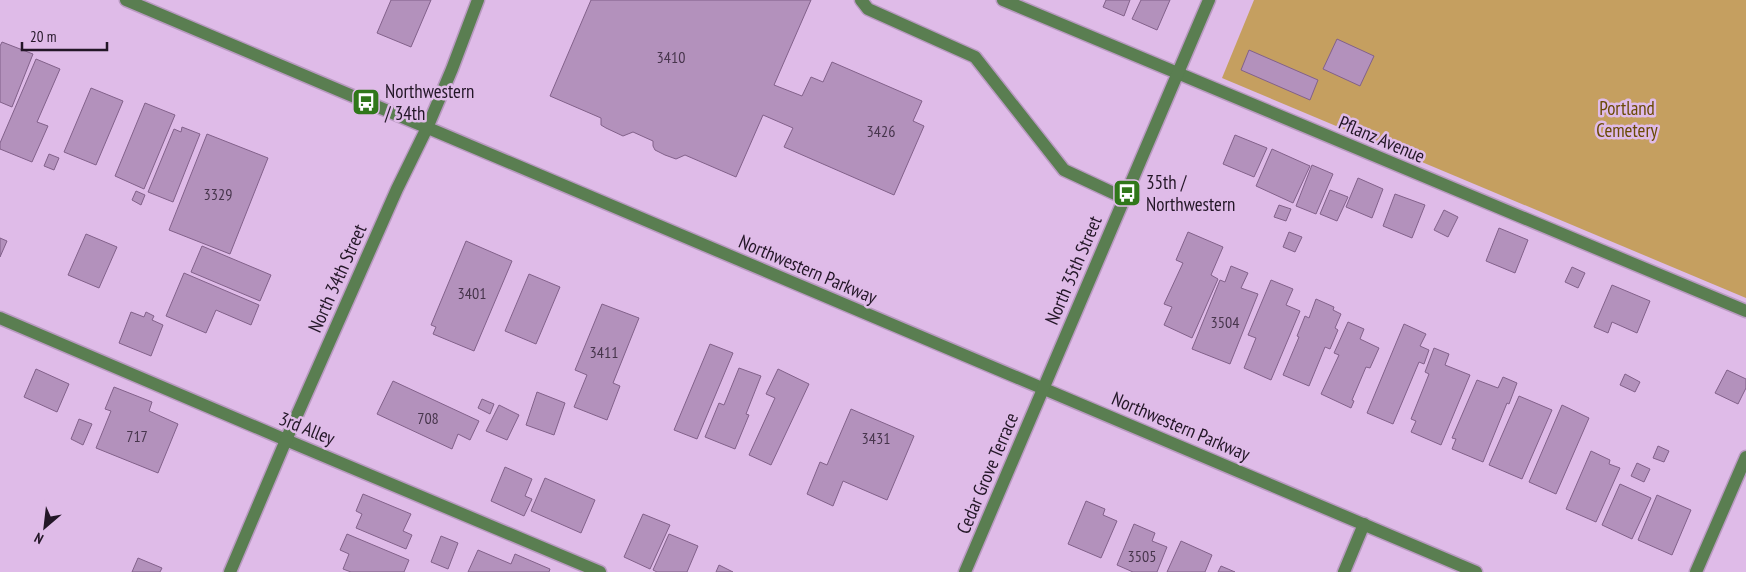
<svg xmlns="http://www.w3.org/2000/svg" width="1746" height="572" font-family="'PT Sans Narrow',sans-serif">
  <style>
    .green { fill: #c59f60 }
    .building { fill: #b391bc; stroke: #82618a }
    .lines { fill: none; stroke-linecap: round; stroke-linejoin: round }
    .minor-casing { stroke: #b99ac1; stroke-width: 15 }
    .minor { stroke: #5a7e51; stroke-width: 12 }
    .labels { text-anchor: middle; stroke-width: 5; stroke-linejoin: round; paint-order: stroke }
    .number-label { font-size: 16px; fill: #47354c }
    .poi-label { font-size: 19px; fill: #231627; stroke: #dfbbe8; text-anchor: start }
    .park-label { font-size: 19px; fill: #6a4a06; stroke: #dfbbe8 }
    .street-label { font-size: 19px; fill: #231627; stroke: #dfbbe8 }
  </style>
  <rect width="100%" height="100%" fill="#dfbbe8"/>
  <path class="green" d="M1254,0H1746V298L1222,78Z"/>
  <g class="building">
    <path d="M391,0H431L411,47L377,33Z"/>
    <path d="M591,0H811L774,85L802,96L811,77L823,82L832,62L922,101L913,121L924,126L894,195L784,147L793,128L763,115L736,177L685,155L676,159L665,155L655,150L653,146V141L633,132L623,136L606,128L601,125V118L550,96Z"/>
    <path d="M1106,0H1130L1124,16L1103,7Z"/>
    <path d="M1141,0H1170L1157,30L1132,19Z"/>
    <path d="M1337,39L1374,56L1360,86L1323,69Z"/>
    <path d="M2,42L33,54L12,107L0,102V46Z"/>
    <path d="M1249,50L1318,80L1310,100L1241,70Z"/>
    <path d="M36,59L60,69L37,122L48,126L32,162L0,149V143Z"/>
    <path d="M91,88L123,101L96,165L64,152Z"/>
    <path d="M145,103L175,115L144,189L115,176Z"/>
    <path d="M182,127L200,134L173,202L148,192L174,129L181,132Z"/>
    <path d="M207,134L268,158L230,254L169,230Z"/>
    <path d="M1235,135L1267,148L1254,177L1223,164Z"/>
    <path d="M1272,149L1310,166L1293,203L1256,186Z"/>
    <path d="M49,154L59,158L54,170L44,166Z"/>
    <path d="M1312,165L1333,174L1316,214L1296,206Z"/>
    <path d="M1358,178L1383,189L1372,218L1346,207Z"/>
    <path d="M1330,190L1348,197L1337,221L1320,214Z"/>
    <path d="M136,191L145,195L141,205L132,200Z"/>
    <path d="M1395,194L1425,205L1412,238L1383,226Z"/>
    <path d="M1279,205L1291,209L1286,221L1274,217Z"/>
    <path d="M1444,210L1458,217L1448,237L1434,230Z"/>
    <path d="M1499,228L1528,240L1515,273L1486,261Z"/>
    <path d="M1188,232L1223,247L1211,275L1218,279L1192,338L1164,325L1172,307L1164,304L1183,263L1176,260Z"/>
    <path d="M1289,232L1302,237L1295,252L1283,247Z"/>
    <path d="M86,234L117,247L99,288L68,275Z"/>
    <path d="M0,238L7,241L0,257Z"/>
    <path d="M466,241L512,261L474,351L433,334L436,327L431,325Z"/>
    <path d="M202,246L271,275L260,301L191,272Z"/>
    <path d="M1231,266L1248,273L1241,288L1258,294L1230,364L1192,349L1220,280L1225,282Z"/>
    <path d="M1572,267L1585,273L1578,288L1565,282Z"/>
    <path d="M184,273L259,305L251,325L216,310L206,333L166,316Z"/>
    <path d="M529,274L560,287L536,344L505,331Z"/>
    <path d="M1271,280L1293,289L1286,305L1300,311L1271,380L1244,368L1256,338L1248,335Z"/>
    <path d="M1612,285L1650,301L1637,333L1612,322L1608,333L1594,327Z"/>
    <path d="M1316,299L1334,307L1333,310L1341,314L1335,328L1338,330L1330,349L1325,347L1309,386L1283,375L1299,337L1297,336L1305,316L1309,318Z"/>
    <path d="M602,304L639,318L613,383L620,386L607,420L574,407L587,375L575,370Z"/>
    <path d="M131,312L144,317L146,312L154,316L152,320L163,325L151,356L119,343Z"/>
    <path d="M1348,322L1364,329L1360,339L1379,348L1370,368L1366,367L1352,400L1354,401L1351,408L1321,394L1339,355L1334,353Z"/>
    <path d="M1404,324L1426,334L1420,346L1429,350L1424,364L1419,362L1393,424L1367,413Z"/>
    <path d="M710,344L733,353L697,439L674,430Z"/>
    <path d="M1434,348L1449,354L1445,365L1470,375L1441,445L1411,432L1416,421L1411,419L1429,374L1425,372Z"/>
    <path d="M739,368L761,376L746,414L749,415L735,449L705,437L719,403L724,405Z"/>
    <path d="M36,369L69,384L57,412L24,397Z"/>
    <path d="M778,369L809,384L771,465L749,455L775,398L766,394Z"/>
    <path d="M1727,370L1746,379V388L1738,404L1715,393Z"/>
    <path d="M1625,374L1640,382L1635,392L1620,385Z"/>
    <path d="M1503,377L1517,383L1509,404L1507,403L1483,462L1452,449L1456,439L1452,438L1477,380L1498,388Z"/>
    <path d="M393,381L479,421L470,440L458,434L452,449L377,414Z"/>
    <path d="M114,387L152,402L149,411L178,424L158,473L96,448L111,411L105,409Z"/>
    <path d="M537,392L565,403L554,435L526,425Z"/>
    <path d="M1519,396L1552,410L1522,479L1489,465Z"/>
    <path d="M482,399L494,404L490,414L478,408Z"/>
    <path d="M499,405L519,415L507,440L486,431Z"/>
    <path d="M1562,405L1589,418L1556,494L1529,482Z"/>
    <path d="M851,409L914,436L887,500L843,481L833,506L807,494L820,462L827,465Z"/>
    <path d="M79,419L92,424L83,445L71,439Z"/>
    <path d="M1658,446L1669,451L1664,462L1653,458Z"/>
    <path d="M1591,451L1610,460L1609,464L1620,468L1596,522L1566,509Z"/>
    <path d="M1637,463L1650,469L1644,482L1631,476Z"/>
    <path d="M505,467L532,479L525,496L532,499L524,516L491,501Z"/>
    <path d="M545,478L595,500L581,533L531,511Z"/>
    <path d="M1620,484L1651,498L1632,539L1602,525Z"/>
    <path d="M363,494L411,514L403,531L412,535L406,549L356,528L362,514L356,511Z"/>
    <path d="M1657,495L1691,510L1672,555L1638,540Z"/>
    <path d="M1086,501L1105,509L1103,515L1117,521L1101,558L1068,544Z"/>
    <path d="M643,514L670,525L650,569L624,557Z"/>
    <path d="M1134,524L1155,533L1152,541L1167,547L1157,572H1133L1117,565Z"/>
    <path d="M347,534L409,560L404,572H351L343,569L349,554L340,550Z"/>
    <path d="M669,534L698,546L687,572H657L653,570Z"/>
    <path d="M441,536L458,543L448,569L431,562Z"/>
    <path d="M1181,541L1212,555L1205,572H1167Z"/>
    <path d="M478,550L511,564L515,554L550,569L549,572H468Z"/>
    <path d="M138,558L162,568L160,572H132Z"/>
    <path d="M719,565L733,572H716Z"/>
    <path d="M1221,566L1235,572H1218Z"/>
  </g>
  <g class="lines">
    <defs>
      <g id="minor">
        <path d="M126,0L1476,572"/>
        <path d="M861,0L868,9L975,57L1064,170L1124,198"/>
        <path d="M1003,0L1746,311"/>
        <path d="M0,318L286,440L600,572"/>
        <path d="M230,572L286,440L397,189L427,128L452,69L478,0"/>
        <path d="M965,572L1209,0"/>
        <path d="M1344,572L1364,524"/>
        <path d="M1696,572L1746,457"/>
      </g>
    </defs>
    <use href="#minor" class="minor-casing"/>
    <use href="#minor" class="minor"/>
  </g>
  <defs>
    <symbol id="bus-square" viewBox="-11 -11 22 22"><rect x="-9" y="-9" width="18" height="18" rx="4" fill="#30771a" stroke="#dfbbe8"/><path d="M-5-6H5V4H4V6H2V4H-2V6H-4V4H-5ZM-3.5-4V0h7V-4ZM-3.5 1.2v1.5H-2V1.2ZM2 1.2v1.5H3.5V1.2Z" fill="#fff"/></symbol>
  </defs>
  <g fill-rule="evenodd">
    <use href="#bus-square" x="350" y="86" width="32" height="32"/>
    <use href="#bus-square" x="1111" y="177" width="32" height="32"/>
  </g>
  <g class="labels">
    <g class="number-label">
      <text x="671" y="63">3410</text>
      <text x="881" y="137">3426</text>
      <text x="218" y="200">3329</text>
      <text x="472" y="299">3401</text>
      <text x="1225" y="328">3504</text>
      <text x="604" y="358">3411</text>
      <text x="428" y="424">708</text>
      <text x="137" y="442">717</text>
      <text x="876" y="444">3431</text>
      <text x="1142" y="562">3505</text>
    </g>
    <g class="poi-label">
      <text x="385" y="98">Northwestern<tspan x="385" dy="22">/ 34th</tspan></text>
      <text x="1146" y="189">35th /<tspan x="1146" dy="22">Northwestern</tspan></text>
    </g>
    <g class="park-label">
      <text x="1627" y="115">Portland<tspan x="1627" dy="22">Cemetery</tspan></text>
    </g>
    <g class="street-label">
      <text transform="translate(1382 139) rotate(23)" y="7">Pflanz Avenue</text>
      <text transform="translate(808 269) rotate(23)" y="7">Northwestern Parkway</text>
      <text transform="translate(1073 270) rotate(-67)" y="7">North 35th Street</text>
      <text transform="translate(337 278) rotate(-66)" y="7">North 34th Street</text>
      <text transform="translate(1181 426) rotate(23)" y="7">Northwestern Parkway</text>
      <text transform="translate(307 428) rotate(22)" y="7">3rd Alley</text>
      <text transform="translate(987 473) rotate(-67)" y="7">Cedar Grove Terrace</text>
    </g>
  </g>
  <g transform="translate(45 527) rotate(208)" stroke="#dfbbe8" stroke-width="4" paint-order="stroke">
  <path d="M0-4L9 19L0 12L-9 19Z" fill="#231627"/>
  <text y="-8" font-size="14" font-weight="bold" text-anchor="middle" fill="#231627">N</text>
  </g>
  <path d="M22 42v8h85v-8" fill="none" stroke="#231627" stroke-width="2.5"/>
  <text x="30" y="42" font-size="15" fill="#231627" stroke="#dfbbe8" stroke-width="4" paint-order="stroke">20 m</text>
</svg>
